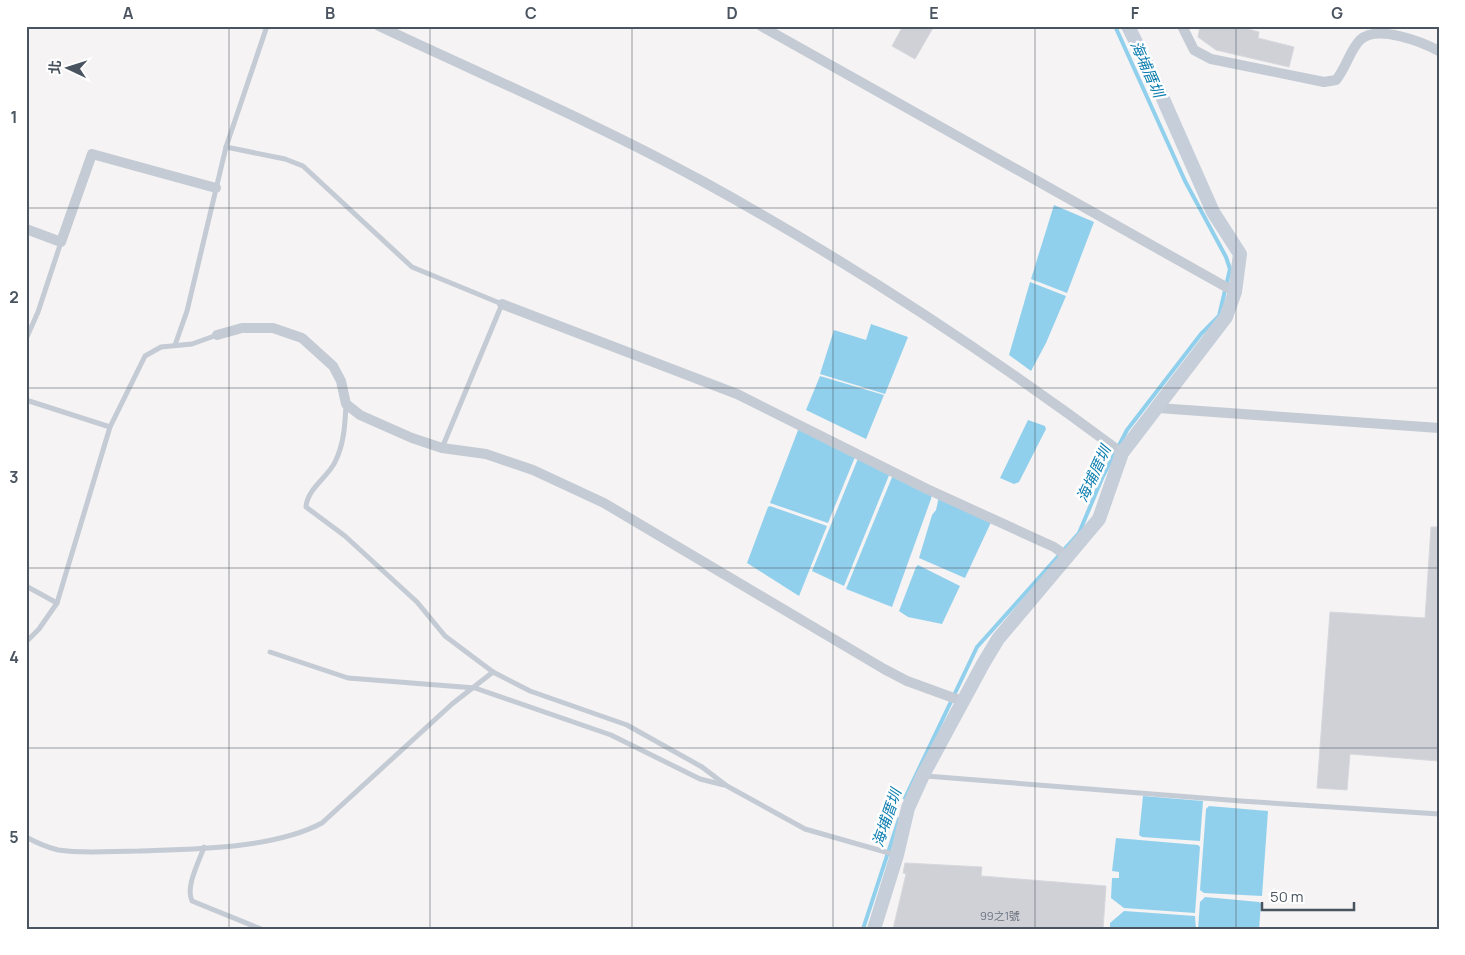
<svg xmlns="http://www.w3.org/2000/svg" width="1465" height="955" font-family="Manrope,'Noto Sans TC',sans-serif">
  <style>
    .water { fill: #91d0ed }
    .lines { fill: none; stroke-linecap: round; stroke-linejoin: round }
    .stream { stroke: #91d0ed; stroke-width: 4 }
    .building { fill: #cfd1d7; stroke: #d7d8de }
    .lane { stroke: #c4cbd4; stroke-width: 5 }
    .street { stroke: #c4cbd4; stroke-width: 10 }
    .secondary { stroke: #c6ceda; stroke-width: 14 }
    .grid { fill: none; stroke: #4a5460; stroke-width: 1; stroke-opacity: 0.55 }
    .labels { text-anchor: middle; stroke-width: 5; stroke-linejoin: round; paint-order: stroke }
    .number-label { font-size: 11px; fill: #6b737e }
    .water-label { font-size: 15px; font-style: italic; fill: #0d7eb0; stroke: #fff }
    .neatline { fill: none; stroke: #4a5460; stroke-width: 2 }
    .grid-label { font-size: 16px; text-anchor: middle; font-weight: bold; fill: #4a5460 }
  </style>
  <rect width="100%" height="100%" fill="#f5f3f3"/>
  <g class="water">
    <path d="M1054,205L1094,222L1067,293L1031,279Z"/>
    <path d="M1030,282L1066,296L1046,343L1031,371L1009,355Z"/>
    <path d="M871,324L908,337L885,394L820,374L834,330L866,340Z"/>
    <path d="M820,376L884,395L866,439L806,410Z"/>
    <path d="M1028,420L1045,426L1046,429L1019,482L1014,484L1000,478Z"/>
    <path d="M800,425L857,452L828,523L770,503Z"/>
    <path d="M859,456L892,468L844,586L812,571Z"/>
    <path d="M895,470L933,488L931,499L892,607L846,589Z"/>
    <path d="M940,492L993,518L965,578L919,558L932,515L936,510Z"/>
    <path d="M770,506L827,526L799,596L747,563L768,507Z"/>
    <path d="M918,565L960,586L942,624L908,617L899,611L916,567Z"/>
    <path d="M1143,796L1203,801L1200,841L1142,837L1139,835Z"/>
    <path d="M1209,806L1268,811L1262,896L1204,893L1200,890L1206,809Z"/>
    <path d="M1116,838L1198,845L1200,847L1195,913L1124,908L1111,898L1112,878H1119V872L1112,871Z"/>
    <path d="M1205,897L1259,902L1261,904L1259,929H1198L1200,902Z"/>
    <path d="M1124,911L1195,916L1196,929H1110V923Z"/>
  </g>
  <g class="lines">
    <g class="stream">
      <path d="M905,798L977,647L1079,533L1103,476L1127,430L1201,334L1219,316L1230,269L1226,257L1185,181L1115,26"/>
      <path d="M863,929L899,819"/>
    </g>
  </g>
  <g class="building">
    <path d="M903,26H934L915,59L892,46Z"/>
    <path d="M1200,26H1237L1259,32L1258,38L1294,47L1289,67L1216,50L1198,37Z"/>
    <path d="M1431,527H1439V761L1350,754L1347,790L1317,788L1330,612L1425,618Z"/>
    <path d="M905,863L982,867L981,876L1106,886L1103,929H893L906,874L903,873Z"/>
  </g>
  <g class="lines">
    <g class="lane">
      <path d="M226,147L285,159L303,166L412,267L502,304L442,448"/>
      <path d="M26,339L38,312L61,242"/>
      <path d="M175,345L187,311L226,147L267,26"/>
      <path d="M26,400L110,427"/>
      <path d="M346,405C345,425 344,444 335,462C328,477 307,489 306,507L345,536L417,602L445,636L493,672L530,691L627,725L702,767L727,786L805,829L896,855"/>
      <path d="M26,586L57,603"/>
      <path d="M26,642L39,629L57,603L110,427L145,356L161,347L192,344L217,335"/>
      <path d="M270,652L348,678L475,688L611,735L700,779L724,785"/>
      <path d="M926,776L1241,801L1439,814"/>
      <path d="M26,837C37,843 46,847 58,850C84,854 112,851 138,851C194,849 273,849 322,823L452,704L493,672"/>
      <path d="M204,847C199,862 185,887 192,901L261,929"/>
    </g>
    <g class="street">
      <path d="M379,26C487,77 598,124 702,181C848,261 989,354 1122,453"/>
      <path d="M761,26L1235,292"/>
      <path d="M1182,26L1194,50L1211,59L1324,82L1336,80C1346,68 1350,50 1360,40C1377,24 1422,42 1439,51"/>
      <path d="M26,229L61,242L92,154L216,188"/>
      <path d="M502,304L737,394L927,489L1054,547L1068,557"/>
      <path d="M217,335L242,328H273L302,338L333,366L341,381L346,404L360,415L412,438L442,448L486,454L533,470L604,503L884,669L907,681L962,701"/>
      <path d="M1158,408L1439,428"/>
    </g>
    <path class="secondary" d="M874,929L897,855L908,808L923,775L983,664L998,639L1099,519L1122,453L1226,317L1235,292L1240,254L1213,212L1156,83L1128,26"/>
  </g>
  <path class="grid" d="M229,26V929M430,26V929M632,26V929M833,26V929M1035,26V929M1236,26V929M26,208H1439M26,388H1439M26,568H1439M26,748H1439"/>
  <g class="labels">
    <g class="number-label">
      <text x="1000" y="920">99之1號</text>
    </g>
    <g class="water-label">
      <text transform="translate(1147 69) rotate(66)" y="5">海埔厝圳</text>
      <text transform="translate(1094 474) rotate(-65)" y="5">海埔厝圳</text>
      <text transform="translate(887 818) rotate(-71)" y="5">海埔厝圳</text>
    </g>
  </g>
  <rect width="1465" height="955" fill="none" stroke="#ffffff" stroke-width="55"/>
  <g transform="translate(68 68) rotate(274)" stroke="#ffffff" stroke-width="4" paint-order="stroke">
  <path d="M0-4L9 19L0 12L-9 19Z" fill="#4a5460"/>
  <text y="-8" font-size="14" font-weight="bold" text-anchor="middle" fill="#4a5460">北</text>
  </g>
  <path d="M1262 902v8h92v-8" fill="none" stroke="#4a5460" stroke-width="2.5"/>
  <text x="1270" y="902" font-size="15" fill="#4a5460" stroke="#ffffff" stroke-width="4" paint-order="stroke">50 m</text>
  <rect x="28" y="28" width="1410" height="900" class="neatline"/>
  <g class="grid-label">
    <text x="128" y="19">A</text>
    <text x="330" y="19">B</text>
    <text x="531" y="19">C</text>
    <text x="732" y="19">D</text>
    <text x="934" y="19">E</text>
    <text x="1135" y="19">F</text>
    <text x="1337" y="19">G</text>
    <text x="14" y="123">1</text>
    <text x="14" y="303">2</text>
    <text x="14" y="483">3</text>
    <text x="14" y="663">4</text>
    <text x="14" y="843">5</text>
  </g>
</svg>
